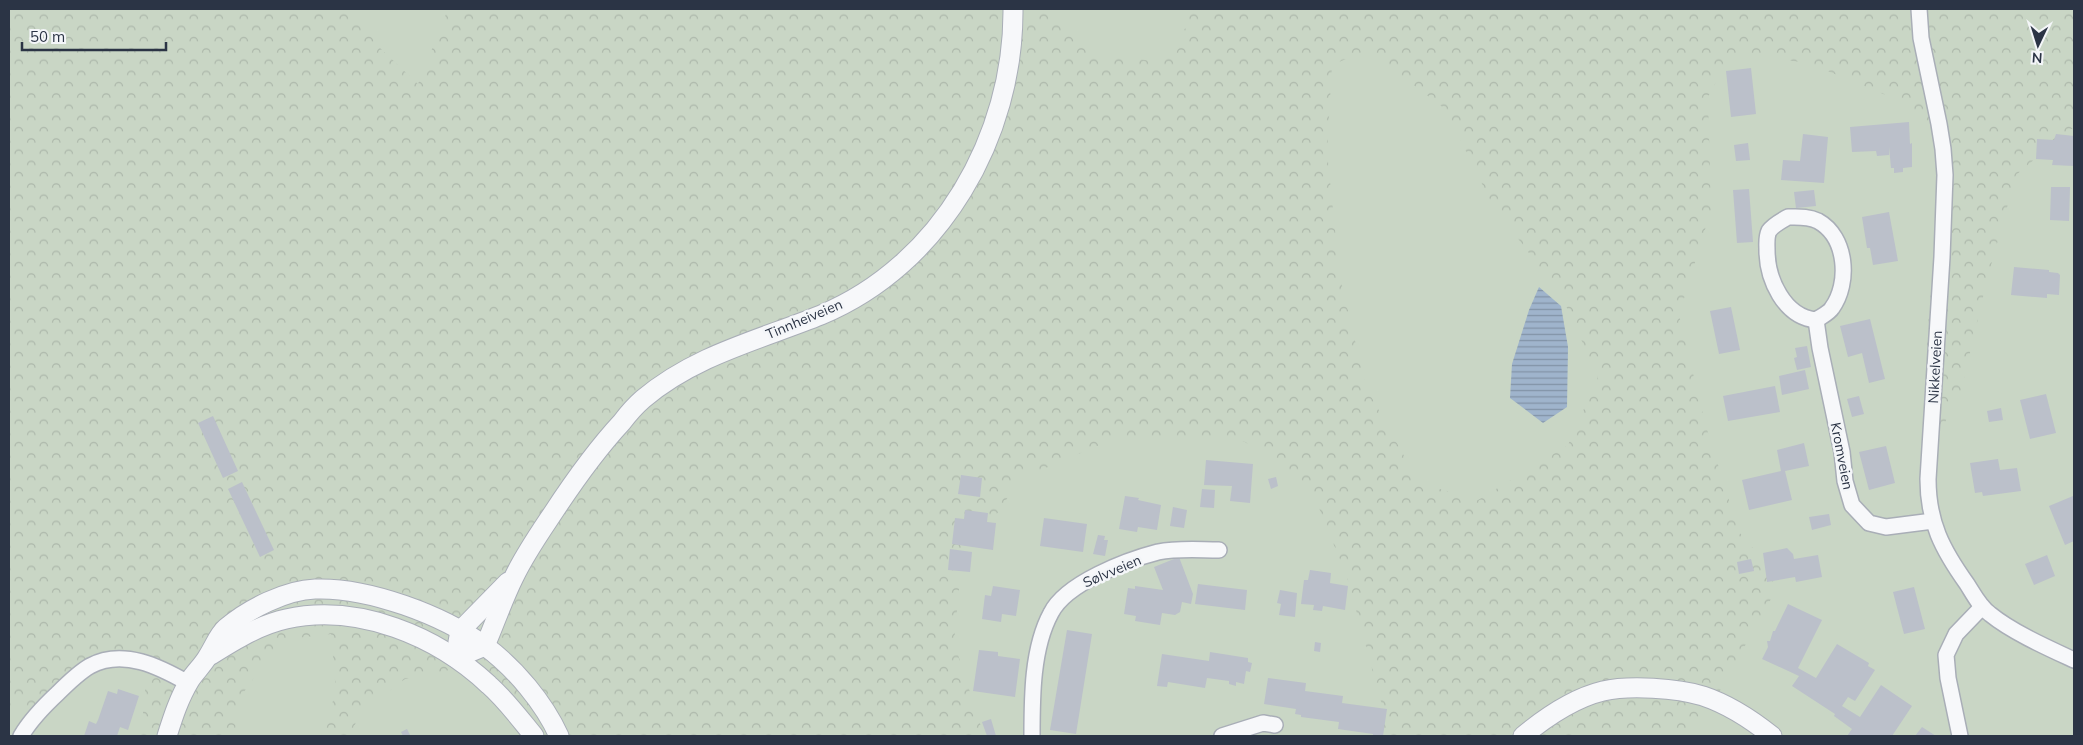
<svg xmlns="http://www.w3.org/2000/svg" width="2083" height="745" font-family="Mulish,sans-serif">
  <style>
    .green { fill: #c9d6c5 }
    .forest { fill: url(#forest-crowns); fill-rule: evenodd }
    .water { fill: url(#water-rules) }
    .building { fill: #bbc0ca }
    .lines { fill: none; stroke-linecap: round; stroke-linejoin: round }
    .minor-casing { stroke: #a9aeb7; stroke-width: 18 }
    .tertiary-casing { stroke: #a9aeb7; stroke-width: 21 }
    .minor { stroke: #f7f8fa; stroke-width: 15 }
    .tertiary { stroke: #f7f8fa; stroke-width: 19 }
    .labels { text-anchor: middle; stroke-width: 5; stroke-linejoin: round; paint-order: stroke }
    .street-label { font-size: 14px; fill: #2b3445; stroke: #f4f6f9 }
  </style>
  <defs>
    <pattern id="forest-crowns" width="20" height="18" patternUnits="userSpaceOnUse" patternTransform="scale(1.25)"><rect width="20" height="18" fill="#c9d6c5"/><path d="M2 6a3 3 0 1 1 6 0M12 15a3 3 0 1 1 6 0" fill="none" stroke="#adb8ab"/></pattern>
    <pattern id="water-rules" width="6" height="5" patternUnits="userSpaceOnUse" patternTransform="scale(1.25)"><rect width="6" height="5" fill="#9fb4cc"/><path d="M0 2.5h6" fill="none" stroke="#8293a7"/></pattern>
  </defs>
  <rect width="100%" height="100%" fill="#e4e7ec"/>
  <rect class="green" x="9" y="9" width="2065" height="727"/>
  <path class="forest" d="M9,9H358L380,48L418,84L448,9H1045L1096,53L1159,62L1187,26L1184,9H2074V129H2070L2016,175L1987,280L1961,391L1935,442L1924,375L1942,150L1910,105L1808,63L1731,53L1708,97L1711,210L1679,315L1705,423L1739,532L1781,581L1697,732H1590L1583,736H1382L1383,709L1347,577L1310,486L1245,442L1118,437L1020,479L961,568L954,642L984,736H546L536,712L469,666L405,679L360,713L350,736H321L336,692L331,634L281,640L241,696L234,736H141L147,668L108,654L30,707L9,710ZM1367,50L1445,109L1492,204L1562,297L1598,377L1568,445L1478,500L1419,483L1366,387L1340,277L1327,152L1332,65Z"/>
  <path class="water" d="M1539,287L1561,306L1568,347L1567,407L1543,423L1510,398L1512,364L1529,310Z"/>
  <g class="building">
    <path d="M1751,68L1756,114L1731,117L1726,71Z"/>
    <path d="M1909,122L1910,144L1912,143V167L1903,168V172L1894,173V168H1891L1889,147V155L1877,156L1876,151L1852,152L1850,127Z"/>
    <path d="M1803,134L1828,137L1824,183L1781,180L1783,160L1800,161Z"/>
    <path d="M2056,134L2074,136V166L2052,165L2053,160L2036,159L2037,139L2054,140Z"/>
    <path d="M1748,143L1750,160L1736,161L1734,145Z"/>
    <path d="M2051,187H2070L2069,221L2050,220Z"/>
    <path d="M1749,189L1753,242L1737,243L1733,190Z"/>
    <path d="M1814,190L1816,206L1796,208L1794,192Z"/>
    <path d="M1889,212L1898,261L1873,265L1870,248H1867L1862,217Z"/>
    <path d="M2014,267L2049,270V272L2058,273L2060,275L2059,295L2047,294V298L2011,295Z"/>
    <path d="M1731,307L1740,350L1719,354L1710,311Z"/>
    <path d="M1870,319L1885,379L1869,383L1862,353L1848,357L1840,326Z"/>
    <path d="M1807,346L1811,367L1797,370L1794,358L1797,357L1795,348Z"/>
    <path d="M1805,370L1809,389L1782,395L1779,376Z"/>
    <path d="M1775,386L1780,412L1728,421L1723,396Z"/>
    <path d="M2046,394L2056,433L2030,439L2020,400Z"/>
    <path d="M1859,396L1864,414L1852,417L1847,399Z"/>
    <path d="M2001,408L2003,420L1989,422L1987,411Z"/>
    <path d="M213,416L238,471L223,478L198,423Z"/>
    <path d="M1804,443L1809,466L1785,471L1792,500L1749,510L1742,480L1781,471L1777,450Z"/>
    <path d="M1886,446L1895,483L1869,490L1859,452Z"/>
    <path d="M1998,459L2000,470L2017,468L2021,491L1983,496L1982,492L1975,493L1970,463Z"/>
    <path d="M1206,460L1253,464L1250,503L1230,501L1232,486L1204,485Z"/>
    <path d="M961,475L982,478L980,497L958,494Z"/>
    <path d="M1276,477L1278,486L1271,489L1268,479Z"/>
    <path d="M242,482L274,550L260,557L228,489Z"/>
    <path d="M1202,489L1215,490L1214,508L1200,507Z"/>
    <path d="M1125,496L1139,498L1138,500L1161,505L1157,530L1138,527L1137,532L1119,529Z"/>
    <path d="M2073,496L2074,541L2065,545L2049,506Z"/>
    <path d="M1173,507L1187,510L1184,528L1170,526Z"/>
    <path d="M965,510L988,513L987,522L996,523L993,550L952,544L955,518L964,519Z"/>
    <path d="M1829,514L1831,525L1812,530L1809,517Z"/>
    <path d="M1044,518L1087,524L1083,552L1040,546Z"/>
    <path d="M1098,535L1105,536L1104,540H1108L1105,556L1093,554Z"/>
    <path d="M1787,548L1793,554L1794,559L1818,555L1822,577L1796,582L1795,577L1767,582L1763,553Z"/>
    <path d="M950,549L972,552L970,572L948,570Z"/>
    <path d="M2047,555L2055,576L2034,585L2025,564Z"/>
    <path d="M1179,557L1193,594L1191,604L1182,602L1180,612L1175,615L1162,613L1160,625L1135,621L1136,616L1124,614L1128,588L1135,589V586L1163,590L1154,567Z"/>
    <path d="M1751,559L1754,571L1739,574L1737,562Z"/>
    <path d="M1310,570L1331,573L1330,583L1348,586L1345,610L1323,606L1322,611L1313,610L1314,605L1301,604L1304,580H1308Z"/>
    <path d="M1198,584L1247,590L1245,610L1195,604Z"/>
    <path d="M993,586L1020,590L1016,616L1002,614L1001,622L982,619L985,595L991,596Z"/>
    <path d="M1914,587L1925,629L1904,634L1893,592Z"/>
    <path d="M1280,590L1297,593L1295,617L1279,615L1281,604L1277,603Z"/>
    <path d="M1788,604L1822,620L1798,668L1816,678L1837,644L1869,663L1868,666L1875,670L1855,701L1848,697L1842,706L1860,717L1881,685L1912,706L1892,736H1847L1852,729L1834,716L1835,714L1792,686L1799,676L1762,659L1768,647L1767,641H1770L1773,631H1775Z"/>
    <path d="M1067,630L1092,634L1076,734L1050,730Z"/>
    <path d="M1315,642L1321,643L1320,652L1314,651Z"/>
    <path d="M979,650L998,652V656L1020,659L1015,697L973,691Z"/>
    <path d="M1210,652L1248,658V662L1252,663L1250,672L1246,671L1244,684L1236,682V686L1229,684V681L1207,678L1205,688L1168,682L1167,687L1157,686L1162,654L1209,661Z"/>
    <path d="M1268,678L1306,683L1305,691L1343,696L1342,703L1387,709L1383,736H1373V734L1338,729L1339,722L1301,717V715L1295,714L1296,709L1264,704Z"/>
    <path d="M118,689L139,696L128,730L120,727L117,736H84L89,721L96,724L98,720L108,691L117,694Z"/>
    <path d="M991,719L996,736H987L982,722Z"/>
    <path d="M1922,727L1936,736H1915Z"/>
    <path d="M407,729L410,735L403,736L401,732Z"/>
  </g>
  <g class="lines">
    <defs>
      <g id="minor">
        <path d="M1919,9L1921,38L1939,124L1943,149L1945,175L1942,257L1928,479C1928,522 1942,549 1967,584C1974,595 1980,607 1990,614C2012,632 2048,648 2074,660"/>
        <path d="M1788,217C1798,217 1808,216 1818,221C1847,237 1850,283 1832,308C1829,313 1822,316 1816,320C1784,317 1767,279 1767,250C1767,244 1766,237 1769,231C1773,225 1781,221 1788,217Z"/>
        <path d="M1816,320L1820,348L1842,452L1845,481L1852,505L1869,523L1886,527L1933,521"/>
        <path d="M21,736C31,719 44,706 58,693C68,683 78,673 90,666C123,648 160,667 188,683"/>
        <path d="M1032,736C1032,697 1032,648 1051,613C1066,583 1127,560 1158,552C1178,548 1199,550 1219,550"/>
        <path d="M1222,736L1263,723L1275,725"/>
        <path d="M1960,736L1948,678L1946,655L1956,634L1982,607"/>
      </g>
      <g id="tertiary">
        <path d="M458,642L460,631L508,582"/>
        <path d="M211,655C235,640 259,625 286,619C358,603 437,636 489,685C506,700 520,719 534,736"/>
        <path d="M456,658L485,646C495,623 503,599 514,577C525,554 539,534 553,513C574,481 596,450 622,422C628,414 635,406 643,399C695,355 759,340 821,315C941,265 1014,136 1013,9"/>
        <path d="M167,736C173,717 179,698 190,680C195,672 203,665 208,656C214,647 218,635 226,628C248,609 286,590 315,589C368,587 443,615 485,646C515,668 544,703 559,736"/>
        <path d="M1523,736C1546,717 1574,698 1603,691C1629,685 1677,688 1703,696C1727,704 1752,720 1772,736"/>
      </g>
    </defs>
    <use href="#minor" class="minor-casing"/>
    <use href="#tertiary" class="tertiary-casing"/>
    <use href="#minor" class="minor"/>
    <use href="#tertiary" class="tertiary"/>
  </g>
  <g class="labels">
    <g class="street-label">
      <text transform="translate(804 319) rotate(-23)" y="5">Tinnheiveien</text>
      <text transform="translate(1935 367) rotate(-87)" y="5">Nikkelveien</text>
      <text transform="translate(1842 456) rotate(79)" y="5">Kromveien</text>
      <text transform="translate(1112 571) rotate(-23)" y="5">Sølvveien</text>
    </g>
  </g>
  <rect width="2083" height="745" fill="none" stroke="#2b3445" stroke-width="20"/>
  <g transform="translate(2038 45) rotate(184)" stroke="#f4f6f9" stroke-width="4" paint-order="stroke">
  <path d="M0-4L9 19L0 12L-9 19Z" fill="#2b3445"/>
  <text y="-8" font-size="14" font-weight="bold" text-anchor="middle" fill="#2b3445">N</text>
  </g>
  <path d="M22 42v8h144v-8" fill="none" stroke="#2b3445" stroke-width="2.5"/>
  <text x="30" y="42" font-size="15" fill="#2b3445" stroke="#f4f6f9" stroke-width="4" paint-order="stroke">50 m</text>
</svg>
